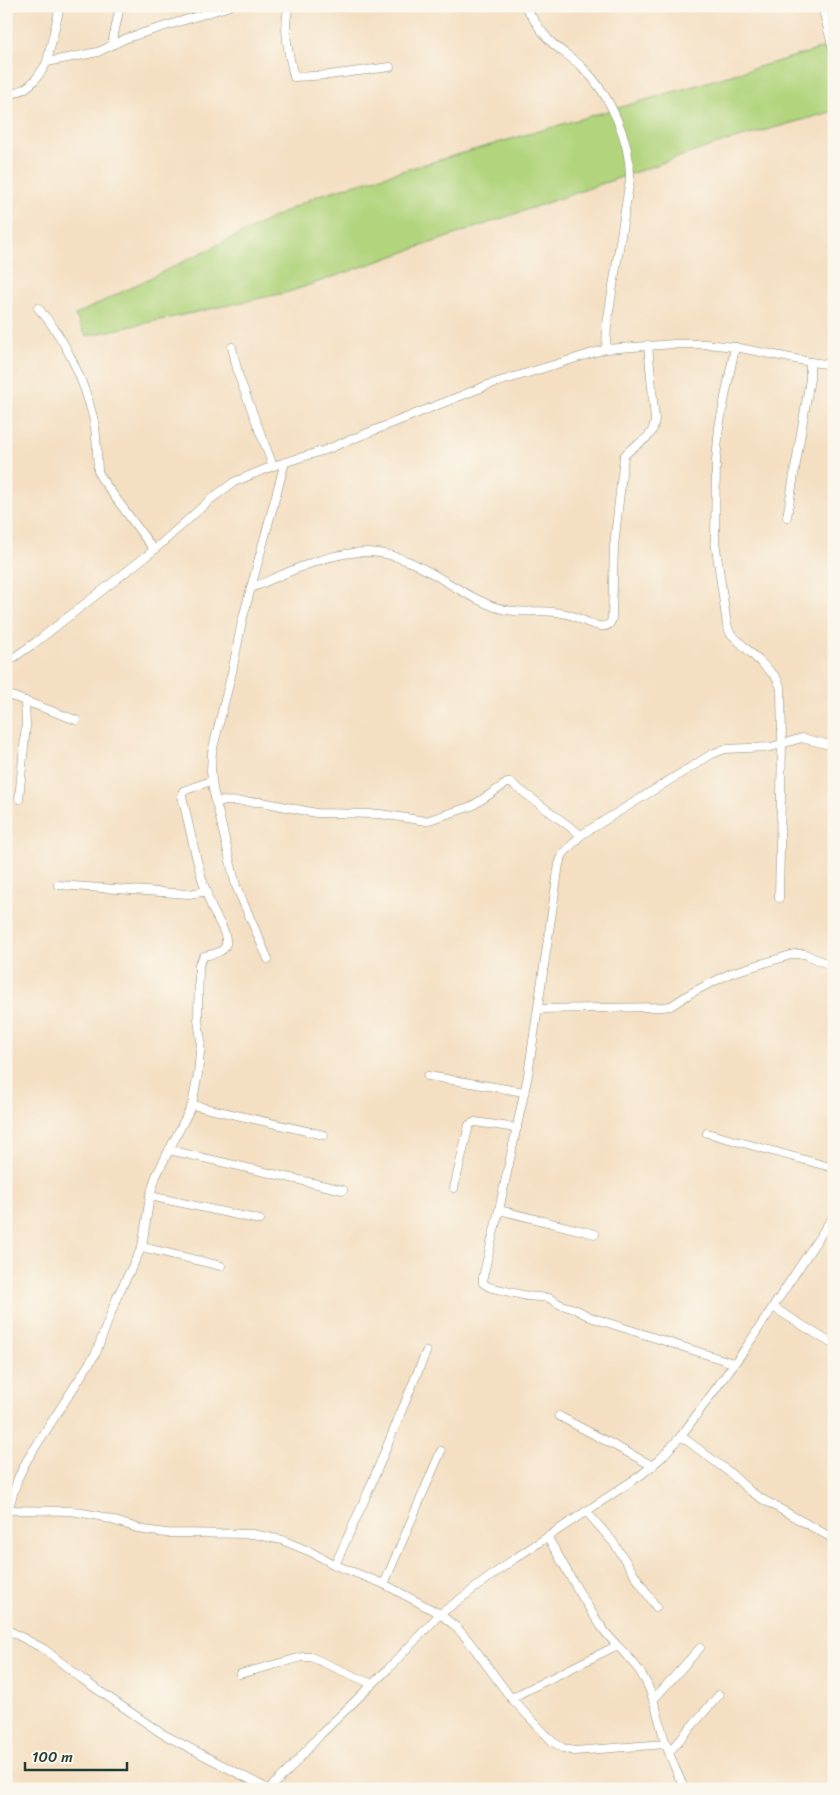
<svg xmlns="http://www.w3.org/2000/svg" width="840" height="1795" font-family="Sriracha,sans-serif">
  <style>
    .green { fill: #b1d47d; stroke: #688858 }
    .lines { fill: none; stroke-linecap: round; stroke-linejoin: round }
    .street-casing { stroke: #8a8e7b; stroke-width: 9 }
    .street { stroke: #fff; stroke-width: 8 }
  </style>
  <rect width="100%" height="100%" fill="#fbf7ec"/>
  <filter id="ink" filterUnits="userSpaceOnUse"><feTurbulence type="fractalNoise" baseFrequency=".02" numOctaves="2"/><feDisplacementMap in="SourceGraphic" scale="10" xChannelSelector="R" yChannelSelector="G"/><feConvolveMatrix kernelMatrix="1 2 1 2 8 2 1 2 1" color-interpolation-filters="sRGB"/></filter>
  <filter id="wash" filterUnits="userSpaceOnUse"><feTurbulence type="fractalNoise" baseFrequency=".0096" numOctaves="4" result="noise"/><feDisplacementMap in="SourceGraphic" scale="20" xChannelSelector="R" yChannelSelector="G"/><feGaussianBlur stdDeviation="1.12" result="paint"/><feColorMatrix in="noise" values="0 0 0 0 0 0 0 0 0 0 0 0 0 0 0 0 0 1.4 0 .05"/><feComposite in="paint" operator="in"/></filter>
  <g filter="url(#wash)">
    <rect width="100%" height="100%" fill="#f4dfc2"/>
    <path class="green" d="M834,45V111L717,144L289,292L86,336L75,315L319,195Z"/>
  </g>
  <g filter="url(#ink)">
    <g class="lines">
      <defs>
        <g id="street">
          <path d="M289,6C282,29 289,55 294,77L329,75L390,67"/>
          <path d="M525,6C533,18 540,31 550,41C560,51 573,58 583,68C610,94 631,142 630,179L607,324L606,349"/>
          <path d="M822,6L834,53"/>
          <path d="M112,44L120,6"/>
          <path d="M47,62L60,6"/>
          <path d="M6,96C28,90 36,82 47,62L98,52L127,38L230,6"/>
          <path d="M38,308C65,337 85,383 94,421C97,437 97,454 98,471L101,478L154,550"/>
          <path d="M232,347L239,377L273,466"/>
          <path d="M735,347L719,427L716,461L715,541L727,625L730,633L776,677L781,688L782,743L779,898"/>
          <path d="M787,517L810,379V362"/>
          <path d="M251,588C288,573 326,552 367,552C418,553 449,591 495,607C519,616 546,607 570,615C581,618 609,637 612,618L614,546L624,456C637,440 652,443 655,420L648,345"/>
          <path d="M6,663L36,642L154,550L211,499L234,482L273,466L325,450L488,385L606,349L674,344H706L735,347L810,362L834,365"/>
          <path d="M6,694L76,720"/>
          <path d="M19,799L26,726L25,701"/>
          <path d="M215,801L262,802L316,813L380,814L426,821L472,806L507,783H511L581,835"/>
          <path d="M58,885L189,894L207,891"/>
          <path d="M268,959L236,886L213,789L211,771L212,752L232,672L242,621L285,462"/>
          <path d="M538,1009L662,1007L671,1006L691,993L731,973L794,954H805L834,967"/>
          <path d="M428,1076L524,1092"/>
          <path d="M192,1105L324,1135"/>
          <path d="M707,1133L834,1168"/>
          <path d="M169,1150L343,1190"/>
          <path d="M454,1188L469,1125L475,1122L517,1128"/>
          <path d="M150,1196L260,1220"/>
          <path d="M499,1210L595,1234"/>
          <path d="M142,1247L221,1266"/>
          <path d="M773,1307L834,1345"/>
          <path d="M733,1363L590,1317L575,1309L561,1305L549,1298L527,1296L489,1287L483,1283V1277L499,1210L528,1075L559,864L563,854L581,835L712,754L725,749L771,747L802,738L834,746"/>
          <path d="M559,1416L653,1466"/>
          <path d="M681,1436L729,1472L750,1491L762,1499L834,1539"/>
          <path d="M6,1510L71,1511L99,1516L144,1530L166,1533L253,1534L282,1540L311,1552L335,1565L384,1584L440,1614L455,1626L468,1640L511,1698L553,1742L563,1748L574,1751L666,1744"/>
          <path d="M8,1510L18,1478L27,1460L96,1353L117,1297L142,1247L150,1196L156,1176L192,1105L198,1074L201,1041L198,1019L199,964L204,956C212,954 224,953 226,944C228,933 216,918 212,908C198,873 191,833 182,796L183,791L211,781"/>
          <path d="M586,1511L613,1542L656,1607"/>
          <path d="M548,1538C566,1568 582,1600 603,1629C616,1647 636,1661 646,1682C656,1701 659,1723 666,1744C671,1759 677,1774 685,1789"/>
          <path d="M335,1565L368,1492L426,1352"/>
          <path d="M384,1584L441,1451"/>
          <path d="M6,1629L44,1649L82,1679L161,1733L268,1789"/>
          <path d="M240,1674L302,1657H311L372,1684"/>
          <path d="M511,1698L616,1646"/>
          <path d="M653,1700L700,1648"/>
          <path d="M669,1752L719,1695"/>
          <path d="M269,1789L288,1771L320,1735L388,1669L440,1614L514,1559L641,1475L661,1458L681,1436L745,1349L834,1215"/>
        </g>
      </defs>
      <use href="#street" class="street-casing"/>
      <use href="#street" class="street"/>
    </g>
  </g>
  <rect width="840" height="1795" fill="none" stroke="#fbf7ec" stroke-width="25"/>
  <path d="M25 1762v8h102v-8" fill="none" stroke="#1f3d34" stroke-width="2.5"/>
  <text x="32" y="1762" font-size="15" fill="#1f3d34" stroke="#fbf7ec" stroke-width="4" paint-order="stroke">100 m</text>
</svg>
